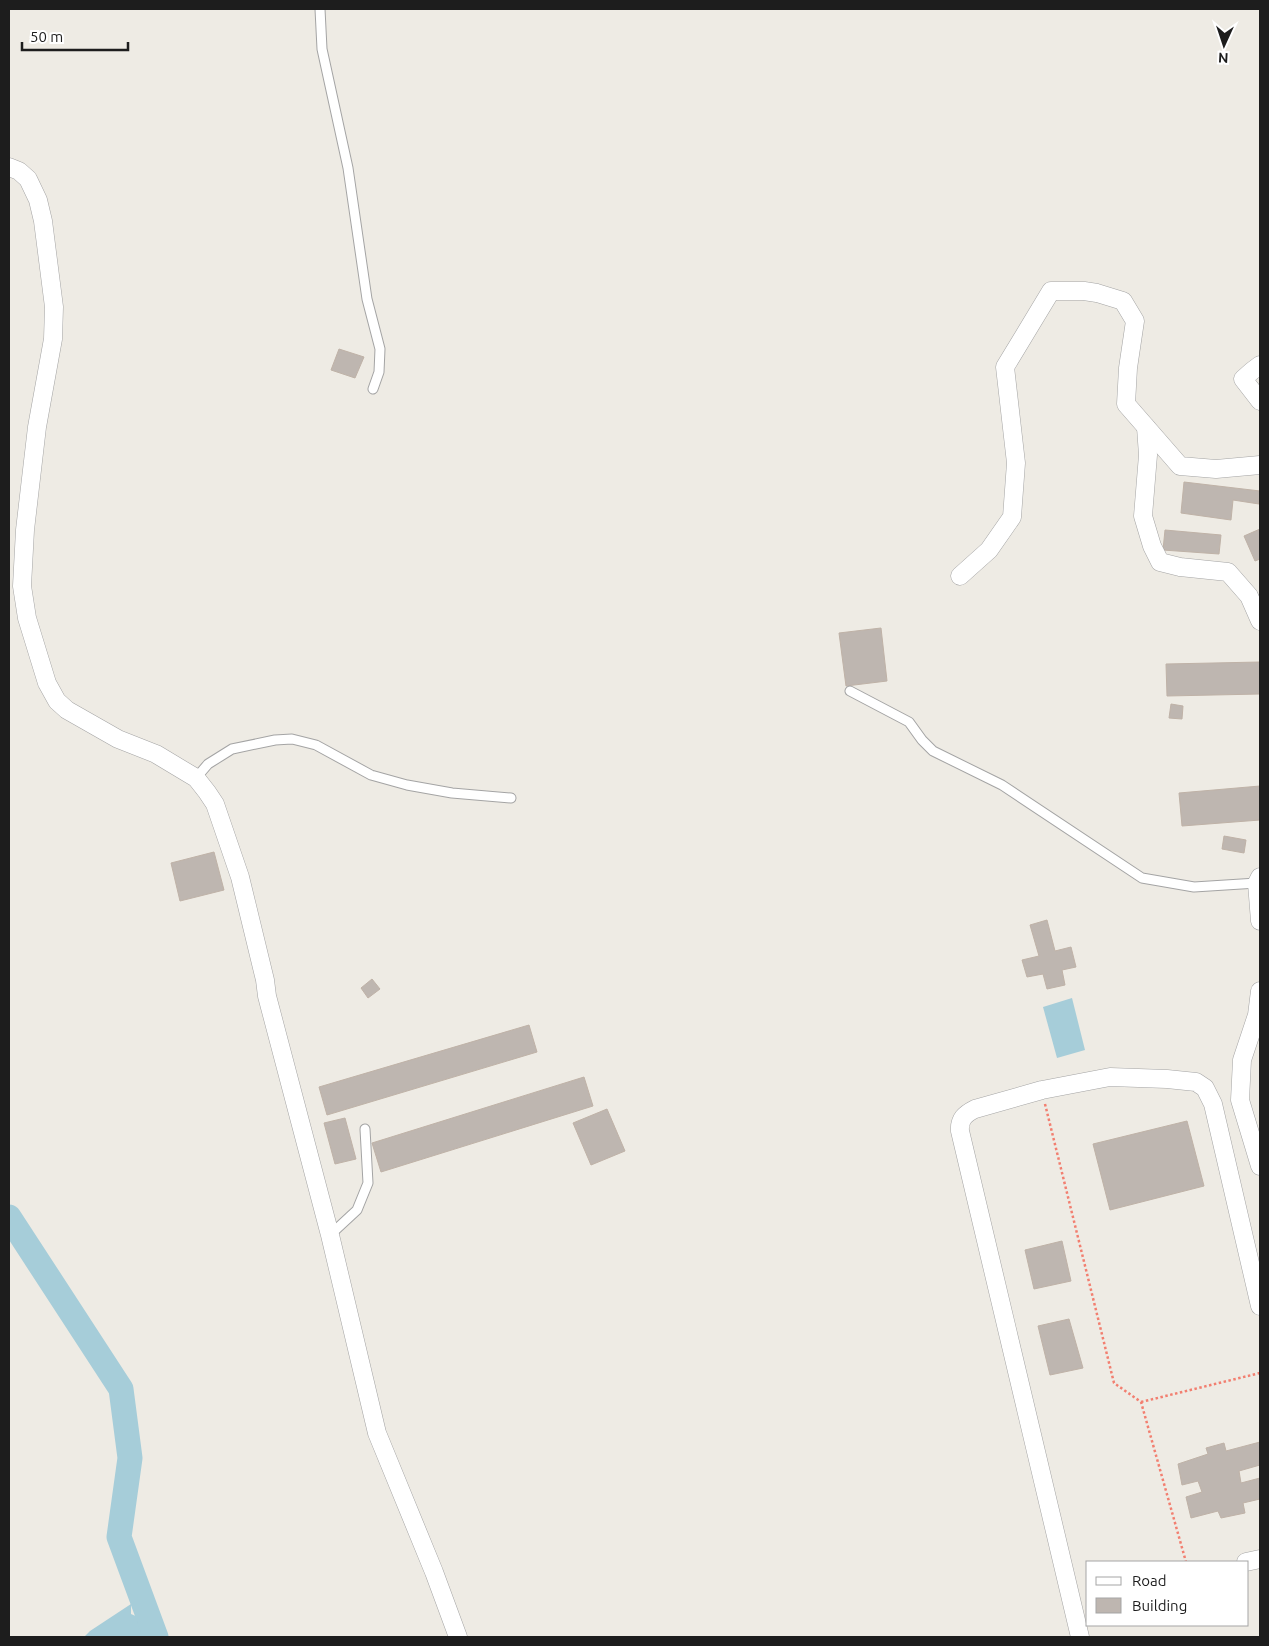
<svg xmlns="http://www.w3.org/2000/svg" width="1269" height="1646" font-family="Ubuntu,sans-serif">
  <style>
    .water { fill: #a6cdd9 }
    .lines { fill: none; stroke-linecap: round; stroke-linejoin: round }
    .river { stroke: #a6cdd9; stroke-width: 25 }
    .building { fill: #beb6b0; stroke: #bfb2a7 }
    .lane-casing { stroke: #a4a4a4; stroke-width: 11 }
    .street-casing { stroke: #a4a4a4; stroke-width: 19 }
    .path { stroke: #f27f70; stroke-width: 2.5; stroke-dasharray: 2.5 2.5; stroke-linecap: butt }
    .lane { stroke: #fff; stroke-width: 9 }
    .street { stroke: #fff; stroke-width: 18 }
  </style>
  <rect width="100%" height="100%" fill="#eeebe4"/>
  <g class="water">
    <path d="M1072,998L1085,1050L1057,1058L1043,1007Z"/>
    <path d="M131,1604V1614L149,1622L163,1637H84L90,1631Z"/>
  </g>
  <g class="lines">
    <path class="river" d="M9,1217L121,1389L130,1458L119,1537L156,1637"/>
  </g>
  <g class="building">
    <path d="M339,349L364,357L355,378L331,370Z"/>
    <path d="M1184,482L1260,491L1259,504L1233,500L1231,520L1181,513Z"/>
    <path d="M1260,529V559L1255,561L1244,536Z"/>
    <path d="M1165,530L1221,535L1219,554L1163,550Z"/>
    <path d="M881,628L887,681L846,686L839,633Z"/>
    <path d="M1260,662V694L1167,696L1166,664Z"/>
    <path d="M1171,704L1183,706L1182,719L1169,718Z"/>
    <path d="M1260,786V820L1182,826L1179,793Z"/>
    <path d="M1224,836L1246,840L1244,853L1222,849Z"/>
    <path d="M214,852L224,890L180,901L171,863Z"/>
    <path d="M1047,920L1055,951L1071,947L1076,967L1062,970L1065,985L1047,989L1043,974L1027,977L1022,960L1039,956L1030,925Z"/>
    <path d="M372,979L380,989L368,998L361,988Z"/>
    <path d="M529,1025L537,1052L327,1115L319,1087Z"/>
    <path d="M584,1077L593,1106L381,1172L372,1143Z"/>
    <path d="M607,1109L625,1151L591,1165L573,1123Z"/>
    <path d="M345,1118L356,1159L335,1164L324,1123Z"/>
    <path d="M1187,1121L1204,1186L1110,1210L1093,1144Z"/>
    <path d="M1062,1241L1071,1281L1034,1289L1025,1250Z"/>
    <path d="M1069,1319L1083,1368L1050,1375L1038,1326Z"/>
    <path d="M1260,1442V1465L1239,1471L1241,1483L1260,1478V1499L1243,1503L1245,1513L1221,1518L1218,1511L1191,1518L1186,1497L1202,1492L1198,1481L1182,1485L1178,1464L1208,1454L1206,1448L1224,1443L1226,1451Z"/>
  </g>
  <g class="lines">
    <defs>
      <g id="lane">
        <path d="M320,9L322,49L348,168L367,299L380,349L379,372L373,389"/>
        <path d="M850,691L909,722L922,740L933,751L1002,785L1142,878L1194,887L1257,883"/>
        <path d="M196,778L208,764L232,749L275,740L292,739L316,745L371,775L407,785L452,793L511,798"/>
        <path d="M330,1235L357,1210L368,1183L365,1129"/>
      </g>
      <g id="street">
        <path d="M9,167L19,171L28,179L38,200L43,221L54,307L53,339L37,427L25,530L22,586L27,618L47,683L57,701L67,710L118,739L156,754L196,778L207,792L215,804L240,877L265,980L267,996L330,1235L377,1433L434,1572L458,1637"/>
        <path d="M1260,365L1252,371L1243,379L1260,401"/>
        <path d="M1146,427L1148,455L1143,516L1152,546L1160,562L1180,567L1228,572L1249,596L1260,621"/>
        <path d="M960,576L989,550L1012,517L1016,463L1005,367L1051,291H1084L1097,293L1123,301L1135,321L1128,368L1126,404L1180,466L1216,469L1260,465"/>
        <path d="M1260,877L1257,883L1260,921"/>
        <path d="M1260,991L1257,1015L1242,1060L1240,1100L1260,1166"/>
        <path d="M1246,1562L1260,1559"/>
        <path d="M1080,1637L960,1131C959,1119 965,1114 975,1109L1042,1090L1110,1077L1167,1079L1196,1082L1205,1088L1213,1104L1260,1306"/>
      </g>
    </defs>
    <use href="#lane" class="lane-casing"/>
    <use href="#street" class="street-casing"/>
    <g class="path">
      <path d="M1045,1104L1114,1383L1141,1402L1186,1562"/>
      <path d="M1141,1402L1260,1373"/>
    </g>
    <use href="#lane" class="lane"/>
    <use href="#street" class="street"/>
  </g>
  <rect width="1269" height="1646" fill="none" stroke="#1d1d1d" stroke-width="20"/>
  <rect x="1086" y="1561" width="162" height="65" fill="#ffffff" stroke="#a5a5a5"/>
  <rect x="1096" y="1577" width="25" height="8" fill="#ffffff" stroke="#a5a5a5"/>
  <text x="1132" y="1586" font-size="15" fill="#1d1d1d">Road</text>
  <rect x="1096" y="1598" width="25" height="15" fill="#beb6b0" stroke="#a5a5a5"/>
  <text x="1132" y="1611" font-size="15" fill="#1d1d1d">Building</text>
  <g transform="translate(1224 45) rotate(183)" stroke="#ffffff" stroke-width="4" paint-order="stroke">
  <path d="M0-4L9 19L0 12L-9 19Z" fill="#1d1d1d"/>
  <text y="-8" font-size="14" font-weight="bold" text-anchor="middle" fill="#1d1d1d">N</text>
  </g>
  <path d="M22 42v8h106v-8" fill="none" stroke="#1d1d1d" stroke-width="2.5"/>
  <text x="30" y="42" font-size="15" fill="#1d1d1d" stroke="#ffffff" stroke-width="4" paint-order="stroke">50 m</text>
</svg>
